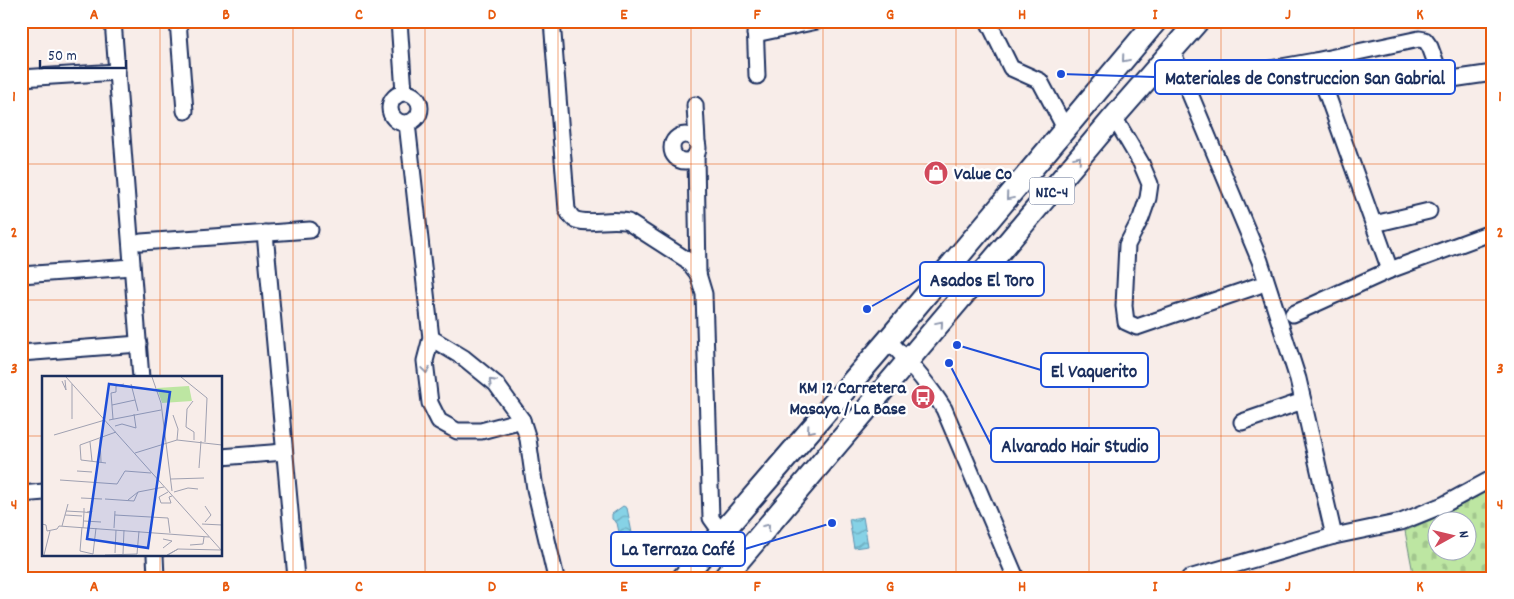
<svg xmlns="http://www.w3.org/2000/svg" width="1514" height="599" font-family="Dekko,sans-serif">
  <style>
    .cemetery { fill: url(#cemetery-stones); stroke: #6c8a80; fill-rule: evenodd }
    .water { fill: url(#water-waves); stroke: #5b91b0 }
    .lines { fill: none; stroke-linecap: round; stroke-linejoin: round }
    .minor-casing { stroke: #1b2f5e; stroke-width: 19 }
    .highway-casing { stroke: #1b2f5e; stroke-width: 25 }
    .minor { stroke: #fff; stroke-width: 15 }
    .highway { stroke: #fff; stroke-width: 21 }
    .oneway { stroke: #8d97ae }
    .grid { fill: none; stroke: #e8590c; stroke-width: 1; stroke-opacity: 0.55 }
    .labels { text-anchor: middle; stroke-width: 5; stroke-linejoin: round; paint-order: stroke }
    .shield { fill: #fff; stroke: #5f6d8e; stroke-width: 1 }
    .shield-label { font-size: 16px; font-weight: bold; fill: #1b2f5e }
    .poi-label { font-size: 18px; font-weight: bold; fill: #1b2f5e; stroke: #fff; text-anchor: start }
    .inset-road { fill: none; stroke: #a0a1b1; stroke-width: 1 }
    .view { fill: #1d4ed8; fill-opacity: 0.15; stroke: #1d4ed8; stroke-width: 2.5 }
    .inset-edge { fill: none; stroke: #1b2f5e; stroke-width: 2.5 }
    .leader { fill: none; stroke: #1d4ed8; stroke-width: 2 }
    .callout-dot { fill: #1d4ed8; stroke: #fff; stroke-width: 2 }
    .callout { fill: #fff; stroke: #1d4ed8; stroke-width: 2 }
    .callout-label { font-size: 19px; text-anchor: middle; font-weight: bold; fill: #1b2f5e }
    .neatline { fill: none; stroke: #e8590c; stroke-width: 2 }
    .grid-label { font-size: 16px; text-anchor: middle; font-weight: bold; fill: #e8590c }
  </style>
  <defs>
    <pattern id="cemetery-stones" width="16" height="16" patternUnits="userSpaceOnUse" patternTransform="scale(1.25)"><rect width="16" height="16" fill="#bde6a2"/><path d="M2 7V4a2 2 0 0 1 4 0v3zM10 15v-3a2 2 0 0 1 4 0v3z" fill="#a2c68e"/></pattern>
    <pattern id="water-waves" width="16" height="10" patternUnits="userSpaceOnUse" patternTransform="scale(1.25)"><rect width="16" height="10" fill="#86d2e6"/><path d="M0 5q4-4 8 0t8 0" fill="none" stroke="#6dabbe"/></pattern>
  </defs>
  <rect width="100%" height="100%" fill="#f8ede9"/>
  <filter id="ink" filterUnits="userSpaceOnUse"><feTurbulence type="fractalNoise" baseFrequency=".02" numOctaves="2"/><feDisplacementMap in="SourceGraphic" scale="10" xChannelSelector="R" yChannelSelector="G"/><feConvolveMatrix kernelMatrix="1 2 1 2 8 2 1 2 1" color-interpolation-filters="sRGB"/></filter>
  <g filter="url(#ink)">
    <path class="cemetery" d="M1493,488V578H1414L1405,531L1447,513ZM1436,522H1466V552H1436Z"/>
    <g class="water">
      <path d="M623,506L627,508L632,533L620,537L617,523L612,519V514Z"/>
      <path d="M863,517L868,546L854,548L849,519Z"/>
    </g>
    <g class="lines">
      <defs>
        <g id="minor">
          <path d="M113,21L141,378"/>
          <path d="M178,21L185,111"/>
          <path d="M399,21L404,92"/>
          <path d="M552,21L567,210C569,213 571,217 574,219C588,226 611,217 628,222L687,260L698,274L704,294L711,518L721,532"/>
          <path d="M755,21L757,76"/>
          <path d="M988,21L1011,68L1040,81L1066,130"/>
          <path d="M755,34L817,21"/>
          <path d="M1172,51L1260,261L1298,379L1334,536"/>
          <path d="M1315,61L1390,270"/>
          <path d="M21,78L117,72"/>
          <path d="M1187,84L1315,61L1419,39L1425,40L1430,47L1441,77L1445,80L1493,73"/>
          <circle cx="405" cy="108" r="15"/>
          <path d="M695,105L697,142"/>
          <path d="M1114,117L1141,163L1150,184L1148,198L1141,218L1127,245L1124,306L1126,322L1137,327L1257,286"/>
          <path d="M407,123L431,338L425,361L430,403L439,421L457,431H481L522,420"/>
          <circle cx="685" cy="148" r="13"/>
          <path d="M696,154L698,274"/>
          <path d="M1374,224L1429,211"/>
          <path d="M265,233L296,578"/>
          <path d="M141,242L310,230"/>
          <path d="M21,275L132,267"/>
          <path d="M1293,314L1390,270L1493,232"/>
          <path d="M431,338L464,358L496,384L522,420L528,439L535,489L556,578"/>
          <path d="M888,340C909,362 928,383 944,409L1016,578"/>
          <path d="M21,353L139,344"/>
          <path d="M1242,422L1303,401"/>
          <path d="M221,457L284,452"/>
          <path d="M21,494L44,492"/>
          <path d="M155,555L156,578"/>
          <path d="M1189,578L1334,536L1401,522L1443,505L1493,478"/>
        </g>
        <g id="highway">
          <path d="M683,578L888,340L1156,21"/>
          <path d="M724,578L1114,117L1198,21"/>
        </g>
      </defs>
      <use href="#minor" class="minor-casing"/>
      <use href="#highway" class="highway-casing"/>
      <use href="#minor" class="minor"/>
      <use href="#highway" class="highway"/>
    </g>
    <defs><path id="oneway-chevron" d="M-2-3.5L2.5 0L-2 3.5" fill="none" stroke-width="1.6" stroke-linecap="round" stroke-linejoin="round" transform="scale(1.25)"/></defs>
    <g class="oneway">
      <use href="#oneway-chevron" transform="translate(1125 59) rotate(130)"/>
      <use href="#oneway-chevron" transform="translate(1078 159) rotate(-50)"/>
      <use href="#oneway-chevron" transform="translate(1009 197) rotate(130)"/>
      <use href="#oneway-chevron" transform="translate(940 324) rotate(-50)"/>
      <use href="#oneway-chevron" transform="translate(426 370) rotate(83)"/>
      <use href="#oneway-chevron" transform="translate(492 382) rotate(-135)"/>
      <use href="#oneway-chevron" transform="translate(810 430) rotate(131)"/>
      <use href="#oneway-chevron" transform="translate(767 527) rotate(-50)"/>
    </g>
  </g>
  <path class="grid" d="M160,21V378M293,21V578M425,21V578M558,21V578M691,21V578M823,21V578M956,21V578M1089,21V578M1221,21V578M1354,21V578M21,164H1493M21,300H1493M21,436H44M221,436H1493M160,555V578"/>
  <defs>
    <symbol id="shop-disc" viewBox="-11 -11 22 22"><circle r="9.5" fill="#d1495b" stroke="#fff"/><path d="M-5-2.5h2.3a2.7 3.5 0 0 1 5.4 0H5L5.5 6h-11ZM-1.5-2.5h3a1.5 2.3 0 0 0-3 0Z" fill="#fff"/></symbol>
    <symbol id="bus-disc" viewBox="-11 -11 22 22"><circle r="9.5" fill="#d1495b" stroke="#fff"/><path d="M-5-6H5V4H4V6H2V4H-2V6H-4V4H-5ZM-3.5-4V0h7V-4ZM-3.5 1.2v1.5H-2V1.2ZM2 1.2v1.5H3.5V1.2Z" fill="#fff"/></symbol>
  </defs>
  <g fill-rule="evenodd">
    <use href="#shop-disc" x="922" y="159" width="28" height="28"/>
    <use href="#bus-disc" x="909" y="383" width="28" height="28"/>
  </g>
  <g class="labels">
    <rect class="shield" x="1029.5" y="177.5" width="45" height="27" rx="4"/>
    <g class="shield-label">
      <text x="1052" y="197">NIC-4</text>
    </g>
    <g class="poi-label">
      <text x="954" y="179">Value Co</text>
      <text x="906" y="393" text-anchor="end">KM 12 Carretera<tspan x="906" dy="21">Masaya / La Base</tspan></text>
    </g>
  </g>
  <g transform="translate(42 376)">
    <rect width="180" height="180" fill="#f8ede9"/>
    <path d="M147,10L150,25L120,27L115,12Z" fill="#bde6a2"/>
    <path class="inset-road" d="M24,1L180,175M110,1L119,27L130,115M139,1L165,22L163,66M20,5L24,14L23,4M30,8V43M89,8L96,35M151,25L145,33L144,51L152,56V64M70,29L93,24M131,39L136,53L135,64M71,43L69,17L74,16V10L82,8M67,44L119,34M73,50L80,48L94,52L92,38M12,59L63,44M58,63L59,86M48,66L50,85M93,77L135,64L180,69M64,87L39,84L38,69L74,56M157,92L159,65M35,95L50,96M129,103L162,102M18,104L75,108L83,95L109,97M126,116L117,121L119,127H129L127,121L130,120M132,116L146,112L156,113M39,122L60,123M63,123L92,125L96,116M86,124L96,116L122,111M42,132V136L49,137L50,135L45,136M24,135L42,136L41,152M23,139L40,140M73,139L126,142L128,157M42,145L59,146M163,146L169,139L163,130M0,148L4,149L5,155L15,153L17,150L167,161M160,148L180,149M20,150L26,128M40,151L38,175L51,178L54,152M72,152L73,135M148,169L161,168L162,161M121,172L130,165L121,163M136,173L179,174M73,177L74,154M81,178L82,154M2,179L8,155M63,179L95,178L97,155M125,179L136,173L126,179"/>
    <path class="view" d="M67,8L128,16L106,172L45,163Z"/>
    <rect width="180" height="180" class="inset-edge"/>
  </g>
  <path class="leader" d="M1061 74L1155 77M867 309L920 279M957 345L1041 370M949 363L991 445M832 523L745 549"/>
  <g class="callout-dot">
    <circle cx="1061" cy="74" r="5"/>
    <circle cx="867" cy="309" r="5"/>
    <circle cx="957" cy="345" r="5"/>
    <circle cx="949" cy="363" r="5"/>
    <circle cx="832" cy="523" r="5"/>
  </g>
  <g class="callout">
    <rect x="1155" y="60" width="300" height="34" rx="5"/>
    <rect x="920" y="262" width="124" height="34" rx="5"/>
    <rect x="1041" y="353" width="107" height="34" rx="5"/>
    <rect x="991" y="428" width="168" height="34" rx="5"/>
    <rect x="611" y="532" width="134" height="34" rx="5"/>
  </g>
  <g class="callout-label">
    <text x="1305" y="84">Materiales de Construccion San Gabrial</text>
    <text x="982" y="286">Asados El Toro</text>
    <text x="1094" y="377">El Vaquerito</text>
    <text x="1075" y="452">Alvarado Hair Studio</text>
    <text x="678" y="555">La Terraza Café</text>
  </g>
  <rect width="1514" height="599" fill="none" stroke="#fff" stroke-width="55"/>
  <g transform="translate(1452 536) rotate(82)"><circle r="24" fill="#ffffff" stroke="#a4acbf"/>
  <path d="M0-4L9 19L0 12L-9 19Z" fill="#d1495b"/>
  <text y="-8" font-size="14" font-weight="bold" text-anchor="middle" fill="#1b2f5e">N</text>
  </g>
  <path d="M40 60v8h86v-8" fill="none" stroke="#1b2f5e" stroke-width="2.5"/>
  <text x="48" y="60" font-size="15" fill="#1b2f5e" stroke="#ffffff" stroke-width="4" paint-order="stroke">50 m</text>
  <rect x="28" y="28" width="1458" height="544" class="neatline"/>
  <g class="grid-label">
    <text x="94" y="19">A</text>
    <text x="226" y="19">B</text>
    <text x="359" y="19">C</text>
    <text x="492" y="19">D</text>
    <text x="624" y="19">E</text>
    <text x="757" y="19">F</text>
    <text x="890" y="19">G</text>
    <text x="1022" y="19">H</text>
    <text x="1155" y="19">I</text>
    <text x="1288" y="19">J</text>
    <text x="1420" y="19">K</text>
    <text x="14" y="101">1</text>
    <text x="1500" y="101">1</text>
    <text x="14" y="237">2</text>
    <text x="1500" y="237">2</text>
    <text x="14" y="373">3</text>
    <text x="1500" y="373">3</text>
    <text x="14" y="509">4</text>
    <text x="1500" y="509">4</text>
    <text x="94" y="591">A</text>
    <text x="226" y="591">B</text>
    <text x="359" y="591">C</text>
    <text x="492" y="591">D</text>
    <text x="624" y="591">E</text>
    <text x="757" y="591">F</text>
    <text x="890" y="591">G</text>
    <text x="1022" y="591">H</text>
    <text x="1155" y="591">I</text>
    <text x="1288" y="591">J</text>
    <text x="1420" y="591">K</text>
  </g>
</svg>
